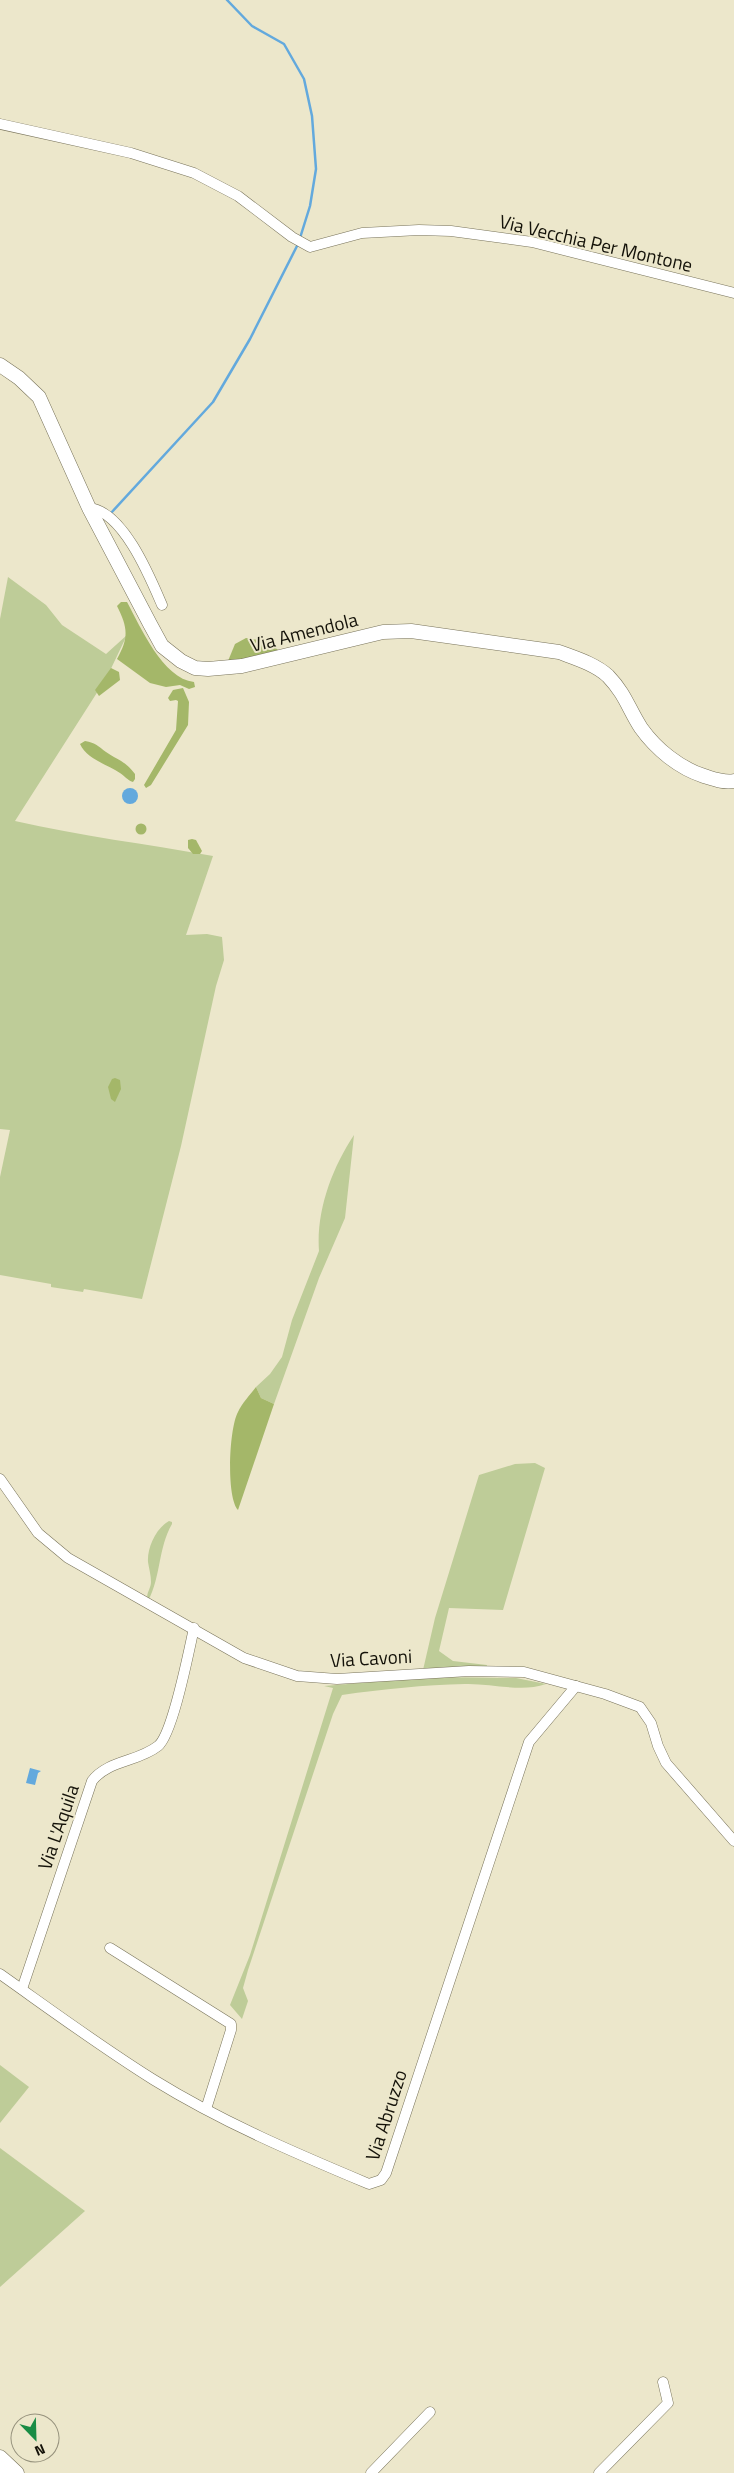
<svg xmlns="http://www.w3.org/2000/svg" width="734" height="2473" font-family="'Titillium Web',sans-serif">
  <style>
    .green { fill: #becc98 }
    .forest { fill: #a4b769 }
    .water { fill: #63a9dd }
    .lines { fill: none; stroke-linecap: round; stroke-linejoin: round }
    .stream { stroke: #63a9dd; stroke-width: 2.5 }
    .minor-casing { stroke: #78735a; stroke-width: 11 }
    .major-casing { stroke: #78735a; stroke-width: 15 }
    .minor { stroke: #fff; stroke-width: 10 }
    .major { stroke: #fff; stroke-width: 14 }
    .labels { text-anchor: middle; stroke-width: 4; stroke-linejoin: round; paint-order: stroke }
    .street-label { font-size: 19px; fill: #141209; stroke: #ece7cb }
  </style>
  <rect width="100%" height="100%" fill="#ece7cb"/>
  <g class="green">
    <path d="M8,577L46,605L62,625L106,654L127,635L107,677L15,821C80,836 147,844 213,856L186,935L207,934L222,937L224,960L216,986L181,1146L142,1299L84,1289L83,1292L51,1287V1284L0,1275V1177L10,1130L0,1129V619Z"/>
    <path d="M354,1135L345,1218L319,1278L274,1404L261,1398L256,1387L270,1374L282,1357L292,1320L319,1251C316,1211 332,1168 354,1135Z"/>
    <path d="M535,1463L545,1468L503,1610L449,1608L439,1651L453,1661L487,1665L486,1670H423L435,1618L479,1475L515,1464Z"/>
    <path d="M169,1521L172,1522V1524C158,1548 161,1577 148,1601C145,1594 151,1589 151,1582C151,1575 149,1569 148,1562C147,1548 156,1528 169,1521Z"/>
    <path d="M433,1677L516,1678L546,1684C521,1693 491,1683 465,1684C424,1685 383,1689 342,1695L333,1714L248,1970L243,1988L248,2001L242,2019L230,2005L250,1955L333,1688L324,1686Z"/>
    <path d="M0,2065L29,2087L0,2123Z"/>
    <path d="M0,2148L85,2211L0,2287Z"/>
  </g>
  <g class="forest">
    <path d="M121,602H127C140,626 163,679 194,682L195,687L189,689L180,685L166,687L150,683L117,659C129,638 128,628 117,606Z"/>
    <path d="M246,638L270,642L280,652L266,657L228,661L235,644Z"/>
    <path d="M111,668L119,672L120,680L99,696L95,690Z"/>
    <path d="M183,688L189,702L188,725L151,785L146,788L144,785L176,730L178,701L176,700L170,701L168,698L173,690Z"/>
    <path d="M85,741C96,743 98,746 106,752C119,761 124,760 135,774V779L133,782C127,780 125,776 120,773C106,764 87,759 80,744Z"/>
    <circle cx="141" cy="829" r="5.5"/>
    <path d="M192,839L196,840L202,851L200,854H193L188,848V840Z"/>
    <path d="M115,1078L120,1080L121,1089L115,1102L111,1099L108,1087L112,1079Z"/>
    <path d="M256,1387L261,1398L274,1404L238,1510C226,1497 229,1428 238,1412C242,1403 250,1395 256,1387Z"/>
  </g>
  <g class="water">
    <circle cx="130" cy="796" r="8"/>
    <path d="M30,1768L41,1771L38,1773L35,1785L26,1783Z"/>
  </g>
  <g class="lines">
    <g class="stream">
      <path d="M227,0L252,26L284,44L304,79L312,116L316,169L310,206L300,238"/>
      <path d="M111,513L213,402L250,339L298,244"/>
    </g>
    <defs>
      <g id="minor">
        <path d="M0,124L131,153L194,173L238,196L292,237L310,247L362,233L419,230L451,231L532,242L734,293"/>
        <path d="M89,508C123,511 150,577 162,605"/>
        <path d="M0,1479L38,1533L68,1558L244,1658L297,1676L337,1679L469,1671L524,1672L605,1694L640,1707L651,1723L658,1746L666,1763L734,1841"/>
        <path d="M110,1948L231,2024V2030L206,2109"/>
        <path d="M0,1974C51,2010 101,2047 154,2080C222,2122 295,2153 369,2184L381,2180L386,2173L529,1742L576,1686"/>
        <path d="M22,1989L92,1781C108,1760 138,1762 158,1746C173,1734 189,1650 194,1628"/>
        <path d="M0,2471L11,2468"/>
        <path d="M371,2473L430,2412"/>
        <path d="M599,2473L668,2403L663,2382"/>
      </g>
      <g id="major">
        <path d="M0,365L19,378L39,397L89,508L150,624L162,646L181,661L195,668L208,669L242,666L383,632L411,631L559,652C575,658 595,664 608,676C626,695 628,708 641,728C656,749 679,768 704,776C714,779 724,783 734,781"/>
        <path d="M0,2457L17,2473"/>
      </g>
    </defs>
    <use href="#minor" class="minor-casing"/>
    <use href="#major" class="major-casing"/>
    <use href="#minor" class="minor"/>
    <use href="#major" class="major"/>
  </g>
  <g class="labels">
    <g class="street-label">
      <text transform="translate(596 243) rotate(13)" y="7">Via Vecchia Per Montone</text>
      <text transform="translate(304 632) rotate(-14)" y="7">Via Amendola</text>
      <text transform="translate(371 1658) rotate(-3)" y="7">Via Cavoni</text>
      <text transform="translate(58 1827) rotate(-71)" y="7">Via L'Aquila</text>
      <text transform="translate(386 2115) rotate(-72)" y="7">Via Abruzzo</text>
    </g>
  </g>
  <g transform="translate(35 2438) rotate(157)"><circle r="24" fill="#ece7cb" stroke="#96927d"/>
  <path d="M0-4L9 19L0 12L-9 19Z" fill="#198c45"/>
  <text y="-8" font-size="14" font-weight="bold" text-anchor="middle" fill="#141209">N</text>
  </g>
</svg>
